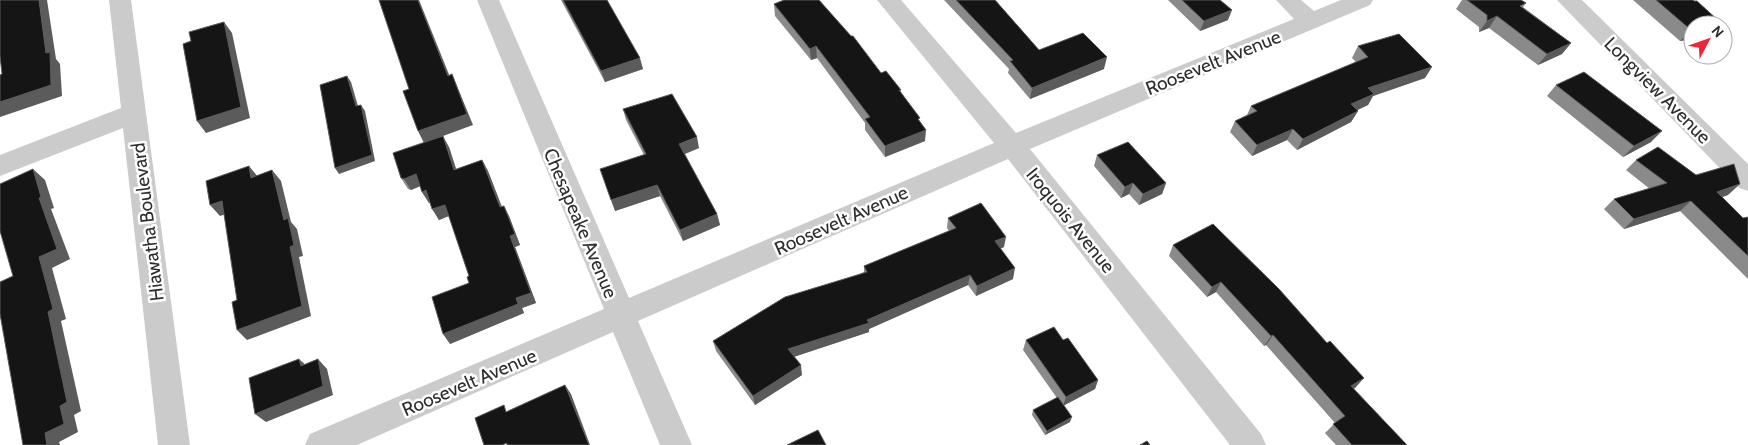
<svg xmlns="http://www.w3.org/2000/svg" width="1748" height="445" font-family="Cabin,sans-serif">
  <style>
    .lines { fill: none; stroke-linecap: round; stroke-linejoin: round }
    .minor { fill: #cbcbcb; fill-rule: evenodd }
    .wall { fill: #8a8a8a }
    .shaded-wall { fill: #5b5b5b }
    .building { fill: #151515; stroke: #5b5b5b }
    .labels { text-anchor: middle; stroke-width: 5; stroke-linejoin: round; paint-order: stroke }
    .street-label { font-size: 19px; fill: #2e2e2e; stroke: #fff }
  </style>
  <rect width="100%" height="100%" fill="#fff"/>
  <g class="lines">
    <g class="minor">
      <path d="M109,0H131L190,445H158L123,128L0,176V155L121,108Z"/>
      <path d="M477,0H499L629,298L994,143L877,0H901L1016,133L1294,19L1276,0H1301L1314,11L1341,0H1373L1370,5L1030,149L1261,434L1266,445H1230L1008,159L638,321L692,445H660L613,332L357,445H305L310,434L604,309Z"/>
      <path d="M1557,0H1582L1748,164V191L1739,188Z"/>
    </g>
  </g>
  <g class="wall">
    <path d="M561,0H607L643,69L605,82Z"/>
    <path d="M944,0H995L1039,50L1104,69L1030,99L1008,73L1009,69Z"/>
    <path d="M1168,0H1220L1228,20L1200,31Z"/>
    <path d="M1462,0H1521L1526,3L1523,7L1571,43L1562,54L1538,65L1489,28L1479,32V27L1456,9Z"/>
    <path d="M1633,0H1693V39L1680,41Z"/>
    <path d="M774,4L881,73L901,90V92L920,122L925,141L885,157L865,130V123L817,58L811,60L775,16Z"/>
    <path d="M1358,46L1425,78L1373,96L1368,105L1357,110L1358,111L1351,122L1297,150L1287,140L1252,156L1230,132L1235,121L1247,115L1251,106L1356,62L1352,58Z"/>
    <path d="M1556,85L1651,142L1623,157L1547,96Z"/>
    <path d="M623,109L699,148L685,154L717,214L720,225L683,241L660,196L615,211L644,155L626,120Z"/>
    <path d="M449,147L456,169L482,160L488,171L502,207L509,216L520,245L515,247L536,303L522,308L524,313L450,344L469,283V276L449,216L439,220L430,202L429,203L422,192L420,186L411,190L408,189L401,178Z"/>
    <path d="M1097,155L1166,183L1162,194L1139,205L1129,194L1121,198L1094,166Z"/>
    <path d="M1636,160L1696,175L1728,195L1722,197L1743,218L1748,217V279L1680,211L1624,229L1604,209L1614,199L1650,189L1626,170Z"/>
    <path d="M948,218L1004,247L1001,248L1013,279L976,296L968,285L869,329V332L794,357L802,375L755,405L716,351L713,341L864,272V266L949,231L947,228Z"/>
    <path d="M1213,224L1356,387L1354,389L1407,445H1336L1325,433L1335,423L1266,345L1264,346L1216,292L1207,297L1169,256L1173,245Z"/>
    <path d="M1026,340H1063L1098,380L1095,389L1064,405L1070,422L1045,435L1032,415L1033,410L1057,398L1023,350Z"/>
  </g>
  <g class="shaded-wall">
    <path d="M39,0H47L56,59L60,64L62,96L0,117V102L46,53Z"/>
    <path d="M418,0H419L454,87L448,76Z"/>
    <path d="M1232,10L1228,20L1200,31L1204,21Z"/>
    <path d="M1497,16L1489,28L1479,32L1487,21Z"/>
    <path d="M224,22L232,33L250,118L206,133L197,121Z"/>
    <path d="M1693,29V39L1680,41L1691,30Z"/>
    <path d="M1571,43L1562,54L1538,65L1547,54Z"/>
    <path d="M816,46L817,58L811,60L810,49Z"/>
    <path d="M1107,57L1104,69L1030,99L1032,88Z"/>
    <path d="M640,58L643,69L605,82L601,71Z"/>
    <path d="M1432,67L1425,78L1373,96L1368,105L1345,116L1351,104L1368,88Z"/>
    <path d="M452,74L457,86L473,125L424,143L418,131Z"/>
    <path d="M347,76L351,82L360,113L356,106Z"/>
    <path d="M361,105L365,111L375,161L339,174L335,168Z"/>
    <path d="M1358,111L1351,122L1297,150L1303,139Z"/>
    <path d="M1293,129L1287,140L1252,156L1257,145Z"/>
    <path d="M926,130L925,141L885,157V146Z"/>
    <path d="M1662,131L1651,142L1623,157L1634,146Z"/>
    <path d="M443,136L449,147L460,181L454,170Z"/>
    <path d="M697,137L699,148L682,155L679,144Z"/>
    <path d="M482,160L488,171L506,218L500,207Z"/>
    <path d="M249,166L258,177L251,178Z"/>
    <path d="M33,169L45,180L54,208L51,209L70,259L52,268L66,319L61,321L81,411L74,415L78,432L59,442L60,445H47L45,433L60,406L48,312L39,257V198Z"/>
    <path d="M272,170L281,181L291,222L297,229L303,256L299,257L311,316L247,340L237,330L284,220Z"/>
    <path d="M416,174L423,185L411,190L404,179Z"/>
    <path d="M1133,183L1129,194L1121,198L1125,187Z"/>
    <path d="M1166,183L1162,194L1139,205L1143,194Z"/>
    <path d="M1740,184L1728,195L1705,203L1717,192Z"/>
    <path d="M657,185L660,196L615,211L611,200Z"/>
    <path d="M426,190L433,201L429,203L422,192Z"/>
    <path d="M222,201L231,212L220,216L210,205Z"/>
    <path d="M1691,201L1680,211L1624,229L1634,219Z"/>
    <path d="M445,205L451,215L439,220L432,209Z"/>
    <path d="M504,206L509,216L520,245L515,247L536,303L522,308L524,313L450,344L443,334L516,298L510,236Z"/>
    <path d="M717,214L720,225L683,241L680,230Z"/>
    <path d="M1006,237L1004,247L993,252L995,241Z"/>
    <path d="M1015,268L1013,279L976,296L977,286Z"/>
    <path d="M970,275L968,285L869,329V332L790,358L788,349L867,320Z"/>
    <path d="M1221,282L1216,292L1207,297L1212,287Z"/>
    <path d="M1273,335L1266,345L1264,346L1271,336Z"/>
    <path d="M299,359L309,368L301,366Z"/>
    <path d="M318,359L327,369L333,395L266,422L255,414Z"/>
    <path d="M801,365L802,375L755,405L753,396Z"/>
    <path d="M1364,378L1356,387L1343,395L1351,386Z"/>
    <path d="M1098,380L1095,389L1063,406L1066,397Z"/>
    <path d="M565,385L571,394L590,445H589Z"/>
    <path d="M1072,417L1070,422L1045,435L1047,431Z"/>
  </g>
  <g class="building">
    <path d="M0,0H39L46,53L50,52L51,85L0,102V75L2,74L0,56Z"/>
    <path d="M379,0H418L448,76L452,74L467,114L418,131L403,91L409,89Z"/>
    <path d="M563,0H607L640,58L601,71Z"/>
    <path d="M784,0H819L851,36H853L881,73L886,71L901,90H899L920,118L918,119L926,130L885,146L865,119L870,117L816,46L810,49L774,4Z"/>
    <path d="M956,0H995L1039,50L1083,33L1107,57L1032,88L1010,61L1013,60Z"/>
    <path d="M1182,0H1220L1232,10L1204,21Z"/>
    <path d="M1467,0H1521L1526,3L1520,6L1571,43L1547,54L1497,16L1487,21V15Z"/>
    <path d="M1656,0H1693L1694,1H1697L1721,23L1714,25H1693V29L1691,30Z"/>
    <path d="M224,22L241,107L197,121L183,44L191,41L189,32Z"/>
    <path d="M1399,34L1432,67L1368,88L1374,94L1351,104L1358,111L1303,139L1293,129L1257,145L1235,121L1257,111L1251,106L1368,57L1358,46Z"/>
    <path d="M1584,72L1662,131L1634,146L1556,85Z"/>
    <path d="M347,76L356,106L361,105L372,155L335,168L320,85Z"/>
    <path d="M672,94L697,137L679,144L717,214L680,230L657,185L611,200L600,169L646,154L623,109Z"/>
    <path d="M443,136L454,170L482,160L500,207L504,206L515,234L510,236L531,293L516,298L518,304L443,334L432,297L469,283L467,277L469,276L445,205L432,209L426,190L422,192L416,174L404,179L401,178L393,153Z"/>
    <path d="M1128,142L1166,183L1143,194L1133,183L1125,187L1097,155Z"/>
    <path d="M1658,147L1696,175L1734,164L1740,184L1717,192L1743,218L1748,217V256L1691,201L1634,219L1614,199L1667,183L1636,160Z"/>
    <path d="M249,166L251,178L272,170L284,220L288,218L294,245L290,247L302,306L237,330L232,302L237,300L222,201L210,205L206,181Z"/>
    <path d="M33,169L41,197L39,198L57,249L39,257L53,309L48,312L67,402L60,406L64,424L45,433L47,445H23L0,314V282L13,276L0,231V184Z"/>
    <path d="M981,203L1006,237L995,241L1015,268L977,286L970,275L867,320L869,323L788,349L801,365L753,396L713,341L785,297L867,272L864,266L956,228L948,218Z"/>
    <path d="M1213,224L1279,289L1327,343L1330,341L1364,378L1351,386L1407,445H1352L1333,424L1345,416L1273,335L1271,336L1221,282L1212,287L1173,245Z"/>
    <path d="M1054,327L1063,340L1068,338L1098,380L1066,397L1026,340Z"/>
    <path d="M299,359L301,366L318,359L323,386L255,414L249,378Z"/>
    <path d="M565,385L589,445H507V443L502,445H484L475,418L504,405L506,412Z"/>
    <path d="M1058,397L1072,417L1047,431L1033,410Z"/>
    <path d="M818,430L826,445H787Z"/>
    <path d="M1147,441L1150,445H1140Z"/>
  </g>
  <g class="labels">
    <g class="street-label">
      <text transform="translate(1213 62) rotate(-22)" y="7">Roosevelt Avenue</text>
      <text transform="translate(1658 90) rotate(45)" y="7">Longview Avenue</text>
      <text transform="translate(841 220) rotate(-24)" y="7">Roosevelt Avenue</text>
      <text transform="translate(1071 220) rotate(51)" y="7">Iroquois Avenue</text>
      <text transform="translate(147 222) rotate(-97)" y="7">Hiawatha Boulevard</text>
      <text transform="translate(581 223) rotate(67)" y="7">Chesapeake Avenue</text>
      <text transform="translate(469 382) rotate(-23)" y="7">Roosevelt Avenue</text>
    </g>
  </g>
  <g transform="translate(1708 40) rotate(49)"><circle r="24" fill="#ffffff" stroke="#ababab"/>
  <path d="M0-4L9 19L0 12L-9 19Z" fill="#f2243c"/>
  <text y="-8" font-size="14" font-weight="bold" text-anchor="middle" fill="#2e2e2e">N</text>
  </g>
</svg>
